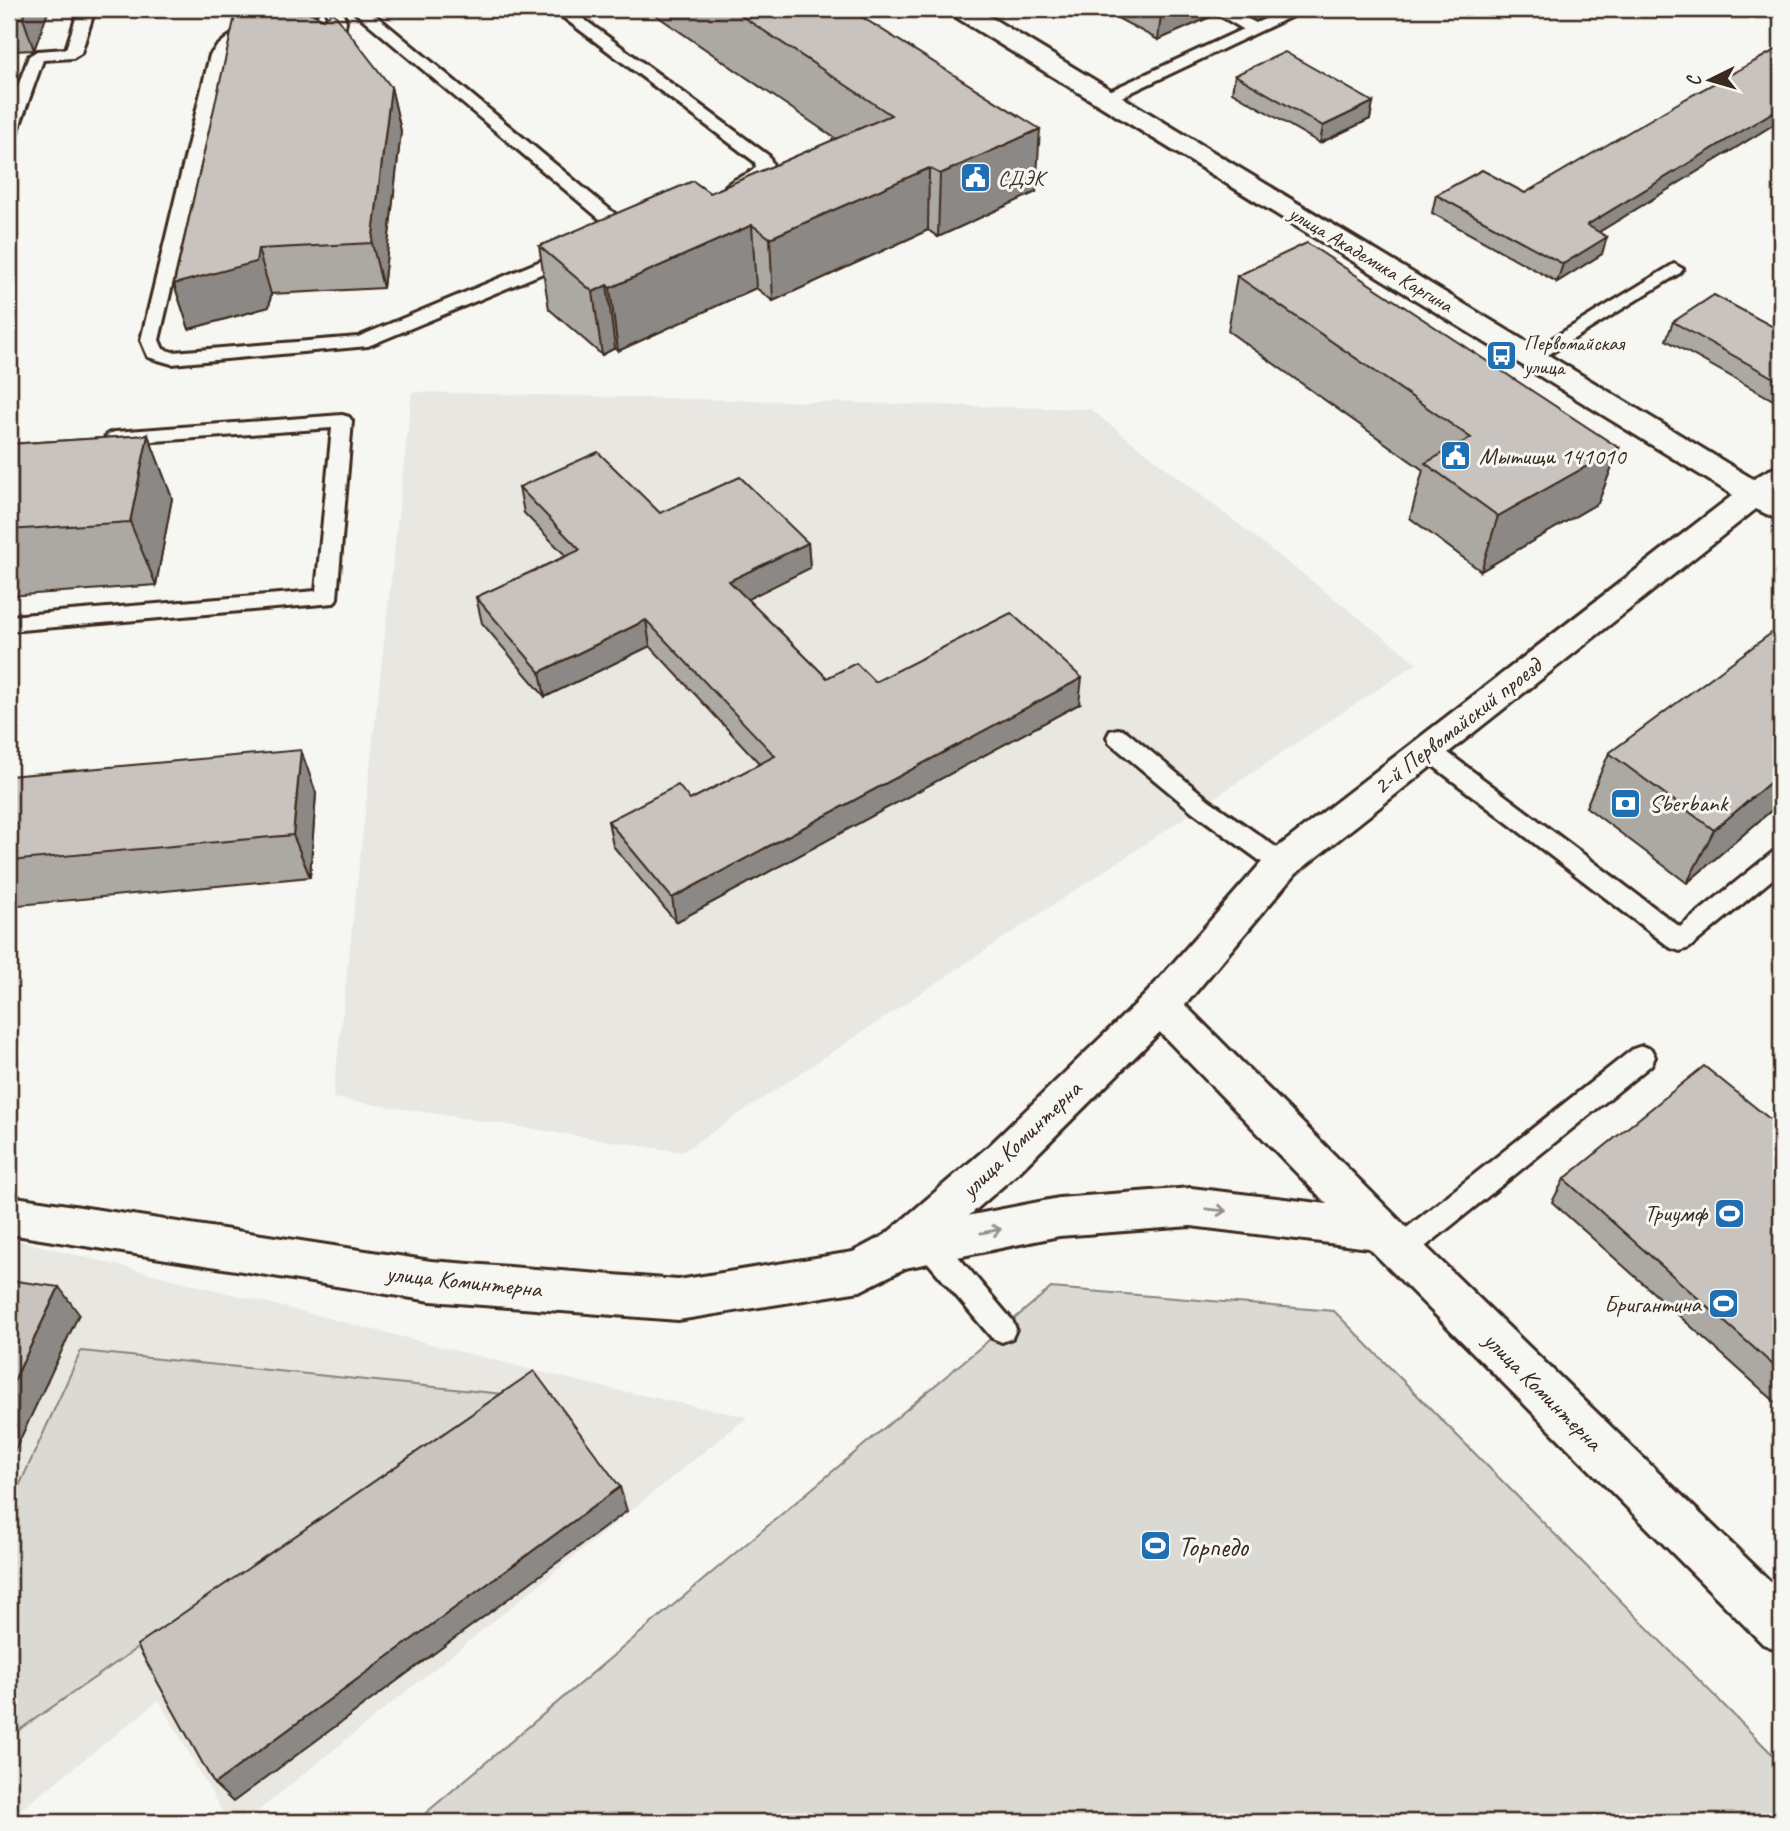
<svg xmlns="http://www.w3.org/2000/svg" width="1790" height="1831" font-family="Caveat,sans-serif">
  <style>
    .built { fill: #e8e7e2 }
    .green { fill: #dad9d3; stroke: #8a8278; stroke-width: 2 }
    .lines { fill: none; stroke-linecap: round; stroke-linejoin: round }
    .service-casing { stroke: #3b2a1e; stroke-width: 6 }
    .minor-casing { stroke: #3b2a1e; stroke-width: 6 }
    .tertiary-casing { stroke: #3b2a1e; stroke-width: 6 }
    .service { fill: #f6f6f2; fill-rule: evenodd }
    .minor { fill: #f6f6f2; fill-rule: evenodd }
    .tertiary { fill: #f6f6f2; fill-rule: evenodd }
    .wall { fill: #aca8a3; stroke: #3b2a1e; stroke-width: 2 }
    .shaded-wall { fill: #8c8885; stroke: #3b2a1e; stroke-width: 2 }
    .building { fill: #c8c3be; stroke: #3b2a1e; stroke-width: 2 }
    .oneway { stroke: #989088 }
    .labels { text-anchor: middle; stroke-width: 6; stroke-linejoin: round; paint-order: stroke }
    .far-poi-label { font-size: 21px; fill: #3b2a1e; stroke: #f6f6f2; text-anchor: start }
    .far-street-label { font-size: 21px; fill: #3b2a1e; stroke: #f6f6f2 }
    .poi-label { font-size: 24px; fill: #3b2a1e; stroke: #f6f6f2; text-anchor: start }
    .street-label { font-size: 24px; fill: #3b2a1e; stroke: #f6f6f2 }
    .near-poi-label { font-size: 28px; fill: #3b2a1e; stroke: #f6f6f2; text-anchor: start }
  </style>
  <rect width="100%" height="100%" fill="#f6f6f2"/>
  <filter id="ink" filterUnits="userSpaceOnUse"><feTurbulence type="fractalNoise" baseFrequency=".0143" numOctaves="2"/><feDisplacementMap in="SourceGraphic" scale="14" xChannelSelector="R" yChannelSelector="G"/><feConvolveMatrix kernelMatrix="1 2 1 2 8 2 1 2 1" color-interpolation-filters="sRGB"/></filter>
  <g filter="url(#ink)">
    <g class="built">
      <path d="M412,392L1090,409L1417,663L682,1152L333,1098Z"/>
      <path d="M9,1238L593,1385L747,1417L244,1822H228L159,1700L9,1819Z"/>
    </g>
    <g class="green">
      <path d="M1051,1288L1334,1311L1781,1763V1822H415Z"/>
      <path d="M81,1351L503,1394L9,1737V1508Z"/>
    </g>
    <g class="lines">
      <defs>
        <g id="service">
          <path d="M79,9H95L81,53L73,58L43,60L17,133L9,138V111L29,56L37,51L66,49Z"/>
          <path d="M297,9H320L317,12L254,34L226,56L159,340L163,349L173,352L358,337L567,250H579L582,254L579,258L368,346L172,364L148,357L141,340L210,55C231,27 265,19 297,9Z"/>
          <path d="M325,9H341L346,21L341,51L333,56L325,51L330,21Z"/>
          <path d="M351,9H368L632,228L635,232L632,236H620Z"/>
          <path d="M552,9H570L769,156L774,168C764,180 745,194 729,190L726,186C734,177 748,177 756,167L755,162Z"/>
          <path d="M1209,9H1228L1256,23L1287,9H1307L1113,101H1101L1099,98L1101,95L1243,29Z"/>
          <path d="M1674,264L1683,269L1680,273L1538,361H1524L1522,357Z"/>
          <path d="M342,415L349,417L352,421L337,598L334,603L9,631V616L316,591L332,428L115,444L108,442L105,438L108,434L115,432Z"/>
          <path d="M1118,729L1126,731L1209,800L1290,857L1294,864L1290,871L1282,873L1274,871L1193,812L1110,743L1107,737L1110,731Z"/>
          <path d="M1427,741L1435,743L1680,927L1773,852L1781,850V872L1689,948L1680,951L1671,948L1419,755L1416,749L1419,743Z"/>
          <path d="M1642,1046L1651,1049L1655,1057L1651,1065L1410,1259L1400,1262L1390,1259L1386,1250L1390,1241L1633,1049Z"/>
          <path d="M929,1231L939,1234L1012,1320L1016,1329L1012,1338L1002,1342L992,1338L919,1252L915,1243L919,1234Z"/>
        </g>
        <g id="minor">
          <path d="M1781,466V491C1768,500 1760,506 1744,501L1739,494C1748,480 1766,470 1781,466Z"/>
          <path d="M1160,990L1174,994L1415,1236L1781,1592V1651L1763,1644L1369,1248L1191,1226L1059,1236L900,1269L885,1263L878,1249L885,1235L900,1229L1059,1198L1191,1188L1327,1204L1146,1018L1140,1006L1146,994Z"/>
        </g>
        <path id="tertiary" d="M948,9H977L1781,496V521L1756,509L1295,874L1174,1018L1020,1171L915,1263L860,1291L678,1320L431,1301L9,1234V1196L431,1261L678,1280L853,1252L885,1235L990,1145L1146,994L1269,854L1733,495L951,14Z"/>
      </defs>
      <use href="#service" class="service-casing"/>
      <use href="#minor" class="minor-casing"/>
      <use href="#tertiary" class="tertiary-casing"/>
      <use href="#service" class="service"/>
      <use href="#minor" class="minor"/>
      <use href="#tertiary" class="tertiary"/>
    </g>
    <g class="wall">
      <path d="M9,9H49L34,50L13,51L9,61Z"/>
      <path d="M647,9H849L1036,192L938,237L928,230L773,301L756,288L618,351L615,348L602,355L549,309L539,246L710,193L836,139Z"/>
      <path d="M1101,9H1211L1210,17L1158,40Z"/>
      <path d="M1781,47V120L1599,232L1602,254L1557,282L1432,213L1436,195L1525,193Z"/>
      <path d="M1235,75L1373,102L1370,119L1320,143L1232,92Z"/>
      <path d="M391,87L401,131L383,288L271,294L269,307L189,329L174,284Z"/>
      <path d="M1237,276L1619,448L1598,503L1481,571L1410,518L1423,470L1228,331Z"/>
      <path d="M1673,322L1781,331V396L1775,401L1666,340Z"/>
      <path d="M148,435L172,498L156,585L9,596V444Z"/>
      <path d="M519,487L808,543L810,568L747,599L827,678L1079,704L676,922L613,846L608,821L690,800L760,764L650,646L545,697L482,623L476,597L566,556L524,513Z"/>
      <path d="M1609,753L1781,802L1687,883L1586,807Z"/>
      <path d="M9,776L316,793L310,877L9,906Z"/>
      <path d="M1781,1128V1407L1552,1202L1564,1179Z"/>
    </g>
    <g class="shaded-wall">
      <path d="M26,9H49L34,50L23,18Z"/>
      <path d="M1176,9H1211L1210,17L1158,40L1161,15Z"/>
      <path d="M9,40L13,51L9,61Z"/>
      <path d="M391,87L401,131L383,288L372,243Z"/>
      <path d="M1373,102L1370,119L1320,143L1323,126Z"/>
      <path d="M1781,107V120L1581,243L1587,225Z"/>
      <path d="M1040,129L1036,192L938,237L940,174Z"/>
      <path d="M929,168L928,230L773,301L770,238Z"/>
      <path d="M752,225L756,288L618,351L610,288Z"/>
      <path d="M1607,237L1602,254L1557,282L1563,264Z"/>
      <path d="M258,249L271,294L269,307L189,329L174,284Z"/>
      <path d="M607,285L615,348L602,355L593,292Z"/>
      <path d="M1781,386V396L1775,401Z"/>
      <path d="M148,435L172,498L156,585L130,522Z"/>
      <path d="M1619,448L1598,503L1481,571L1498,516Z"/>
      <path d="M808,543L810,568L732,607L729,581Z"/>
      <path d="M646,620L650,646L545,697L540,672Z"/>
      <path d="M1082,678L1079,704L676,922L672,898Z"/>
      <path d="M301,750L316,793L310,877L293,835Z"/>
      <path d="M1781,773V802L1687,883L1714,830Z"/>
      <path d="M59,1287L79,1314L9,1463V1391Z"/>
      <path d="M620,1487L627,1511L233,1802L214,1784Z"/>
    </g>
    <g class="building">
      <path d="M9,9H26L23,18H9Z"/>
      <path d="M731,9H849L1040,129L940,174L929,168L770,238L752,225L610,288L607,285L593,292L539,246L693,181L710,193L891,115Z"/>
      <path d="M1149,9H1176L1161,15Z"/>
      <path d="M333,12L391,87L372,243L258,249L256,262L174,284L235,16L311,13L323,19Z"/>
      <path d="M1781,47V107L1587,225L1607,237L1563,264L1436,195L1482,170L1525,193L1685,99Z"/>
      <path d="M1285,52L1373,102L1323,126L1235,75Z"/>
      <path d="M1307,243L1619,448L1498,516L1425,463L1471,438L1237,276Z"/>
      <path d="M1714,295L1781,331V382L1673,322Z"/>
      <path d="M148,435L130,522L9,530V444Z"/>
      <path d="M598,452L660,513L740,477L808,543L729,581L827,678L856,663L875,682L1011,613L1082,678L672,898L608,821L678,785L690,800L775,756L646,620L540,672L476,597L580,550L519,487Z"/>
      <path d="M1781,626V773L1714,830L1609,753Z"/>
      <path d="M301,750L293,835L9,861V776Z"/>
      <path d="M1704,1066L1781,1128V1372L1564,1179Z"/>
      <path d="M9,1280L59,1287L9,1391Z"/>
      <path d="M534,1371L620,1487L214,1784L137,1645Z"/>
    </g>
    <defs><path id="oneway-shaft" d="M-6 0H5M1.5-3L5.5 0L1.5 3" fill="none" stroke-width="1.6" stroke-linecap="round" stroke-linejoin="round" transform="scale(1.75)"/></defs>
    <g class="oneway">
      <use href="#oneway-shaft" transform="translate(1216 1210) rotate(6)"/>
      <use href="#oneway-shaft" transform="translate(991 1231) rotate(-11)"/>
    </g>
  </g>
  <defs>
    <symbol id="civic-square" viewBox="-11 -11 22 22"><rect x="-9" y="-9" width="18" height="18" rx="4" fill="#1f6fb2" stroke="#f6f6f2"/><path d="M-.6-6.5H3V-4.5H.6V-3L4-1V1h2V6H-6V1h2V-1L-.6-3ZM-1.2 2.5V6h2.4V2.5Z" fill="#fff"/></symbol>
    <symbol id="bus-square" viewBox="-11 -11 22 22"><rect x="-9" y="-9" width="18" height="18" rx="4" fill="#1f6fb2" stroke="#f6f6f2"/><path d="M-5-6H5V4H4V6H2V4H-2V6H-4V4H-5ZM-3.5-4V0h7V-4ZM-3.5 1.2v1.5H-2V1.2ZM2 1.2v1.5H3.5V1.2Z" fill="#fff"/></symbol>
    <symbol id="bank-square" viewBox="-11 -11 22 22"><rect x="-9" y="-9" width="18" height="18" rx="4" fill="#1f6fb2" stroke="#f6f6f2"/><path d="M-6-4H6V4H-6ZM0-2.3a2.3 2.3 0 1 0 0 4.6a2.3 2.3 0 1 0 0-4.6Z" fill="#fff"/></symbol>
    <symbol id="stadium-square" viewBox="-11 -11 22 22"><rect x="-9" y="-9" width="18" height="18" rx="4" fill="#1f6fb2" stroke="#f6f6f2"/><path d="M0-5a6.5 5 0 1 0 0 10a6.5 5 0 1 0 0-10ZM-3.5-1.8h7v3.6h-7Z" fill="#fff"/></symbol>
  </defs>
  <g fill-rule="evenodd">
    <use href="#civic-square" x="958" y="160" width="35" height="35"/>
    <use href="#bus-square" x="1484" y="338" width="35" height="35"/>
    <use href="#civic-square" x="1438" y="438" width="35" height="35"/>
    <use href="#bank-square" x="1608" y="786" width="35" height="35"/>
    <use href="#stadium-square" x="1712" y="1196" width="35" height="35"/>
    <use href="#stadium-square" x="1706" y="1286" width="35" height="35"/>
    <use href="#stadium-square" x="1138" y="1528" width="35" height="35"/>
  </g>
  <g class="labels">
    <g class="far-poi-label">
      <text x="998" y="185">СДЭК</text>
      <text x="1524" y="350">Первомайская<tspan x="1524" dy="24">улица</tspan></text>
    </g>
    <g class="far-street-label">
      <text transform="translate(1371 259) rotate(31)" y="7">улица Академика Каргина</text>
    </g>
    <g class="poi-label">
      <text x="1479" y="464">Мытищи 141010</text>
      <text x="1649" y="811">Sberbank</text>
      <text x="1707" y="1221" text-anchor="end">Триумф</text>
      <text x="1701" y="1312" text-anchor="end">Бригантина</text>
    </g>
    <g class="street-label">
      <text transform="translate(1457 726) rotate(-38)" y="8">2-й Первомайский проезд</text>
      <text transform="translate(1021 1139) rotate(-44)" y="8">улица Коминтерна</text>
      <text transform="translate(464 1281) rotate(6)" y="8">улица Коминтерна</text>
      <text transform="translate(1543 1391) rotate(45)" y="8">улица Коминтерна</text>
    </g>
    <g class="near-poi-label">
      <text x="1178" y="1556">Торпедо</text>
    </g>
  </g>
  <rect width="1790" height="1831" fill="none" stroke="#f6f6f2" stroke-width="35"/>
  <rect x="18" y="18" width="1755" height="1796" fill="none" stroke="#3b2a1e" stroke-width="2.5" filter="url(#ink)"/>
  <g transform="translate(1710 80) rotate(265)" stroke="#f6f6f2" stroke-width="5" paint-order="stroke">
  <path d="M0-5L12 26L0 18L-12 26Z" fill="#3b2a1e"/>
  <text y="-10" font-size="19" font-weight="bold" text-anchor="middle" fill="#3b2a1e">С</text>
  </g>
</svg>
